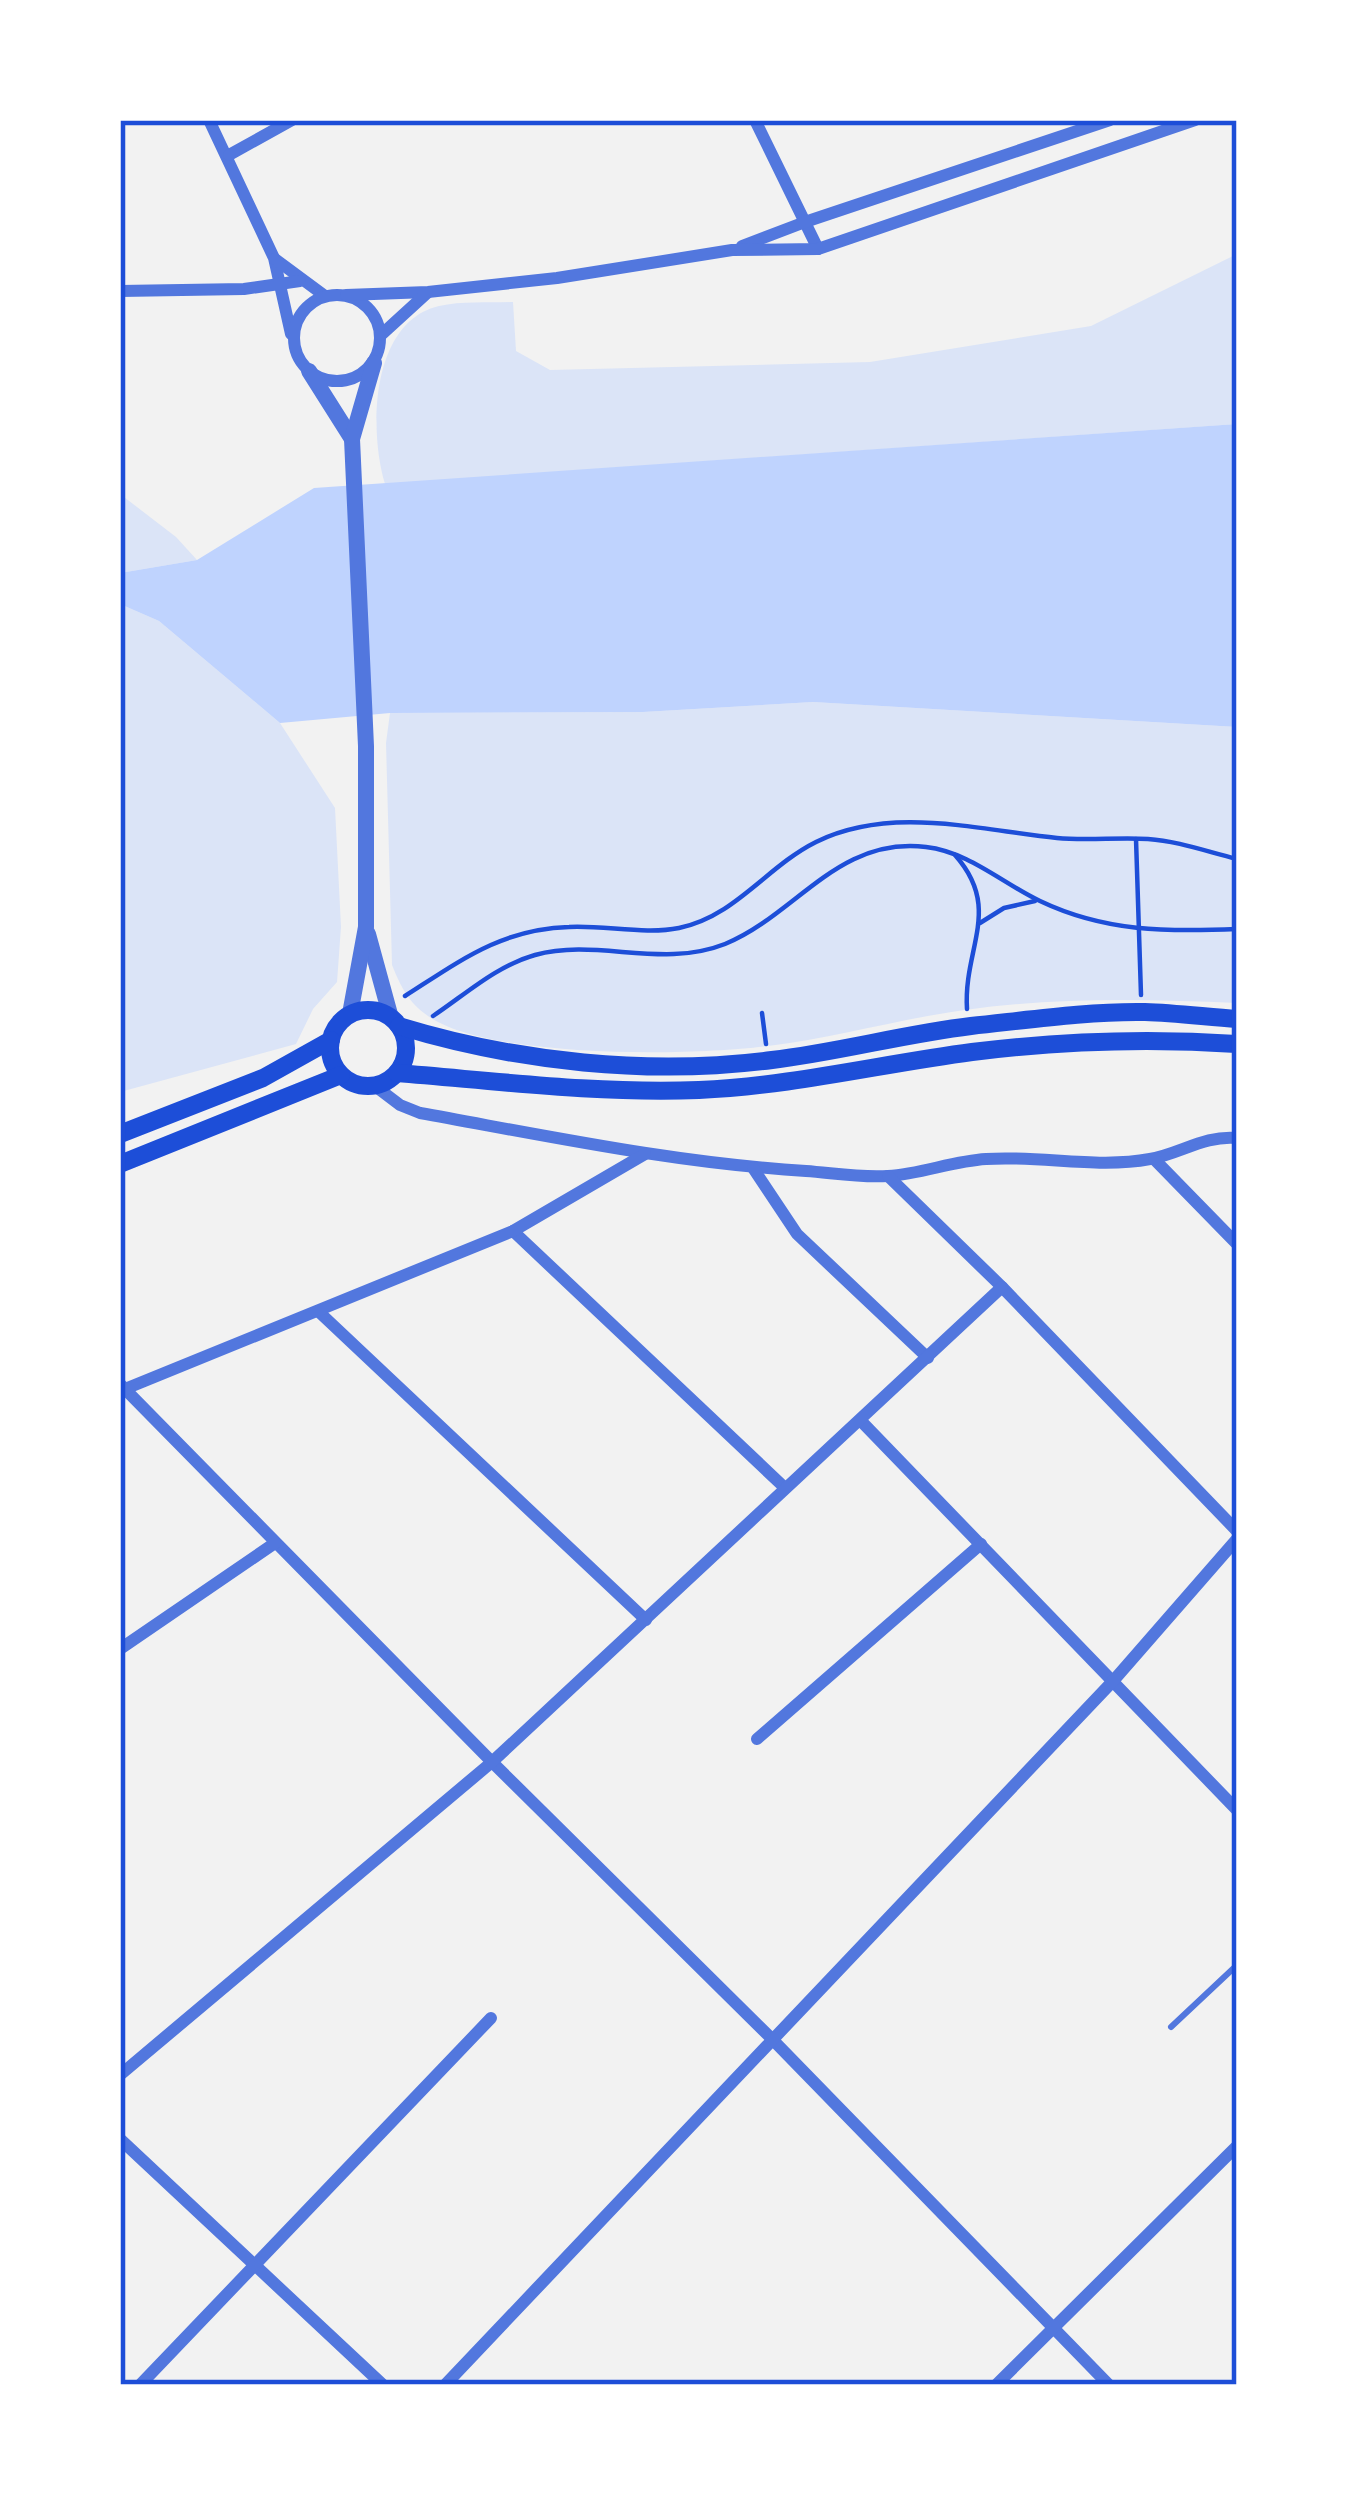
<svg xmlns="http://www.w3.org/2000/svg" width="1357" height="2505" font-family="Karla,sans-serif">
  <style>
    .green { fill: #dbe4f7 }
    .water { fill: #bfd3fe }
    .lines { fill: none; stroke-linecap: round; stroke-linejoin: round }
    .path { stroke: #1d4ed8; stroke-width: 4.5 }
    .service { stroke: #5277de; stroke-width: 6 }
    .minor { stroke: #5277de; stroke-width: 12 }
    .tertiary { stroke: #5277de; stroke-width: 16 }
    .secondary { stroke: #1d4ed8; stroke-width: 18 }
    .neatline { fill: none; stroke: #1d4ed8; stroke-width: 4.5 }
  </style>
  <rect width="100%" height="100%" fill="#f2f2f2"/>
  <g class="green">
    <path d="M1237,254V424L385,484C369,432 370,322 439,306C462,301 490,303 513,302L516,351L550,370L870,362L1091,326Z"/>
    <path d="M120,494L176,537L197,560L120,573Z"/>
    <path d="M120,604L159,621L280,723L335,808L341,927L337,982L313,1009L296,1044L120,1092Z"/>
    <path d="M813,702L1237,727V1003C1147,999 1054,997 965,1010C899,1019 834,1038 768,1046C693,1056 489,1059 428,1016C408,1002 401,987 392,965L386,743L390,713L643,712Z"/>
  </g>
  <path class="water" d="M1237,424V727L813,702L643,712L390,713L280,723L159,621L120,604V573L197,560L314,488Z"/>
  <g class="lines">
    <g class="path">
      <path d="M1136,839L1141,995"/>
      <path d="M955,855C1003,909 963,948 967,1009"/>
      <path d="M980,923L1004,908L1035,901"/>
      <path d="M405,996C460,961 501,929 569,927C604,925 645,935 679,928C736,916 766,867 816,842C891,805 978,830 1057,838C1087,841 1118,837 1148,839C1178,841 1208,852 1237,859"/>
      <path d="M762,1013L766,1044"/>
      <path d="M433,1016C466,994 496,966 535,955C597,938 662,969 725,944C796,915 838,836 926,847C969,852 1002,883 1040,901C1105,932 1167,932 1237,929"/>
    </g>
    <path class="service" d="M1171,2027L1237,1965"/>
    <g class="minor">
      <path d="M209,120L274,258L291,334"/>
      <path d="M755,120L818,249"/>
      <path d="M229,155L292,120"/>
      <path d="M742,246L805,222L1110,120"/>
      <path d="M275,259L325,296"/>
      <path d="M120,291L244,289L300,281"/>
      <circle cx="337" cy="338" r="43"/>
      <path d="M346,295L428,292L557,278L732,250L818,249L1195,120"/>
      <path d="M381,335L427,293"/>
      <path d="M375,1086L400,1105L420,1113C548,1136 675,1163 806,1171C833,1173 861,1178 888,1176C921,1174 953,1161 986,1159C1040,1155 1097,1169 1150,1159C1180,1154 1204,1135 1237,1138"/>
      <path d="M1154,1159L1237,1244"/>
      <path d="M753,1168L797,1234L928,1358"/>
      <path d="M888,1176L1002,1287L1237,1531"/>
      <path d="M513,1231L784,1487"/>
      <path d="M318,1311L646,1620"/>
      <path d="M120,1384L492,1762L771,2038L1109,2385"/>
      <path d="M120,1391L513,1231L645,1154"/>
      <path d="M861,1421L1237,1810"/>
      <path d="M120,1649L275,1543"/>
      <path d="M757,1739L981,1544"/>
      <path d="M120,2075L492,1762L1002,1287"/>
      <path d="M120,2139L383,2385"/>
      <path d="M140,2385L491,2018"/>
      <path d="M445,2385L1114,1680L1237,1539"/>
      <path d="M996,2385L1237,2146"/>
    </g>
    <g class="tertiary">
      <path d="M309,371L352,439"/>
      <path d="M368,934L391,1018"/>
      <path d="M350,1014L366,927V746L352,439L374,363"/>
    </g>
    <g class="secondary">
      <circle cx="368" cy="1048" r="38"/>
      <path d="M399,1026C517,1062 649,1076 772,1060C839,1052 904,1034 971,1026C1028,1020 1089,1011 1145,1012C1176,1013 1207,1017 1237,1019"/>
      <path d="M397,1073C497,1081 599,1094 699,1090C791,1086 881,1064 972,1052C1060,1041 1149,1038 1237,1044"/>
      <path d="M120,1134L263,1078L331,1040"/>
      <path d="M120,1164L341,1075"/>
    </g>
  </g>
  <rect width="1357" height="2505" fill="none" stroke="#ffffff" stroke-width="246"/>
  <rect x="123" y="123" width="1111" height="2259" class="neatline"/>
</svg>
